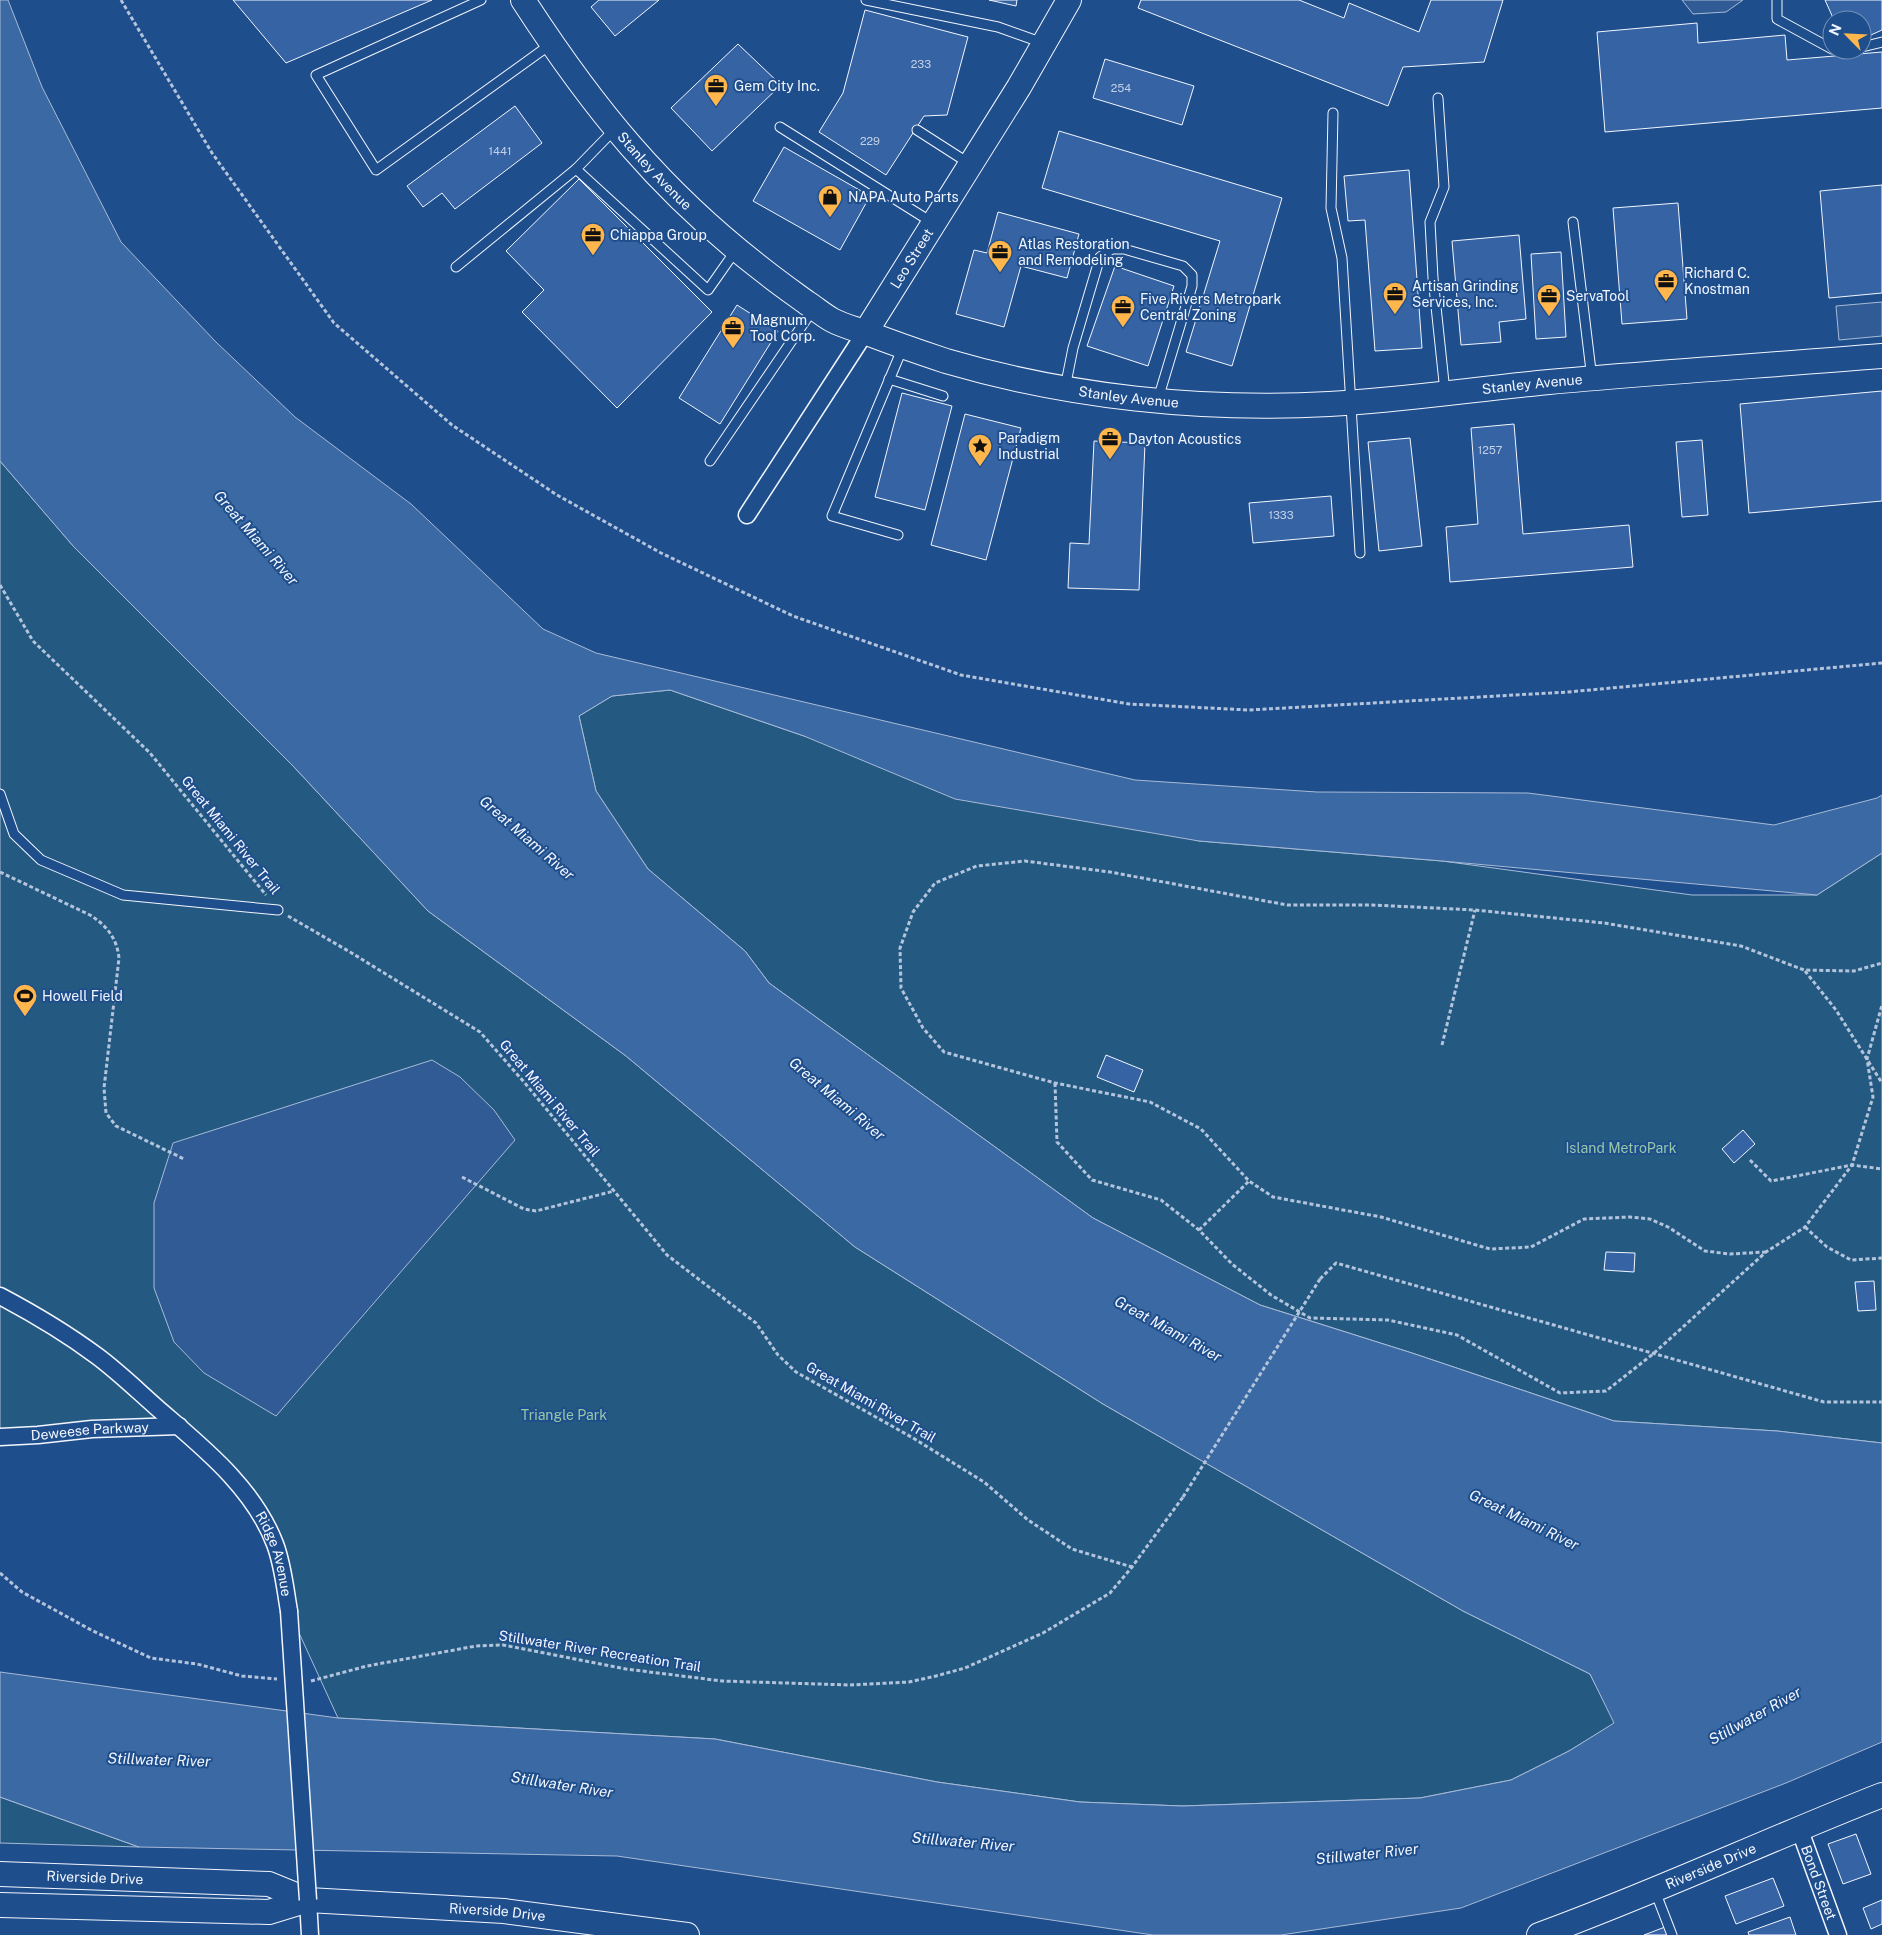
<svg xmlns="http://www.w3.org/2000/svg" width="1882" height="1935" font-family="'Public Sans',sans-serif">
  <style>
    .green { fill: #245a82; stroke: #a8bbd7 }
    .parking { fill: #305b95; stroke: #a8bbd7 }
    .water { fill: #3b69a3; stroke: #a8bbd7 }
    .building { fill: #3563a3; stroke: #f2f6ff }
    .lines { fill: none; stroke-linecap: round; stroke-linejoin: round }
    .lane-casing { stroke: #f2f6ff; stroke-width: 11 }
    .street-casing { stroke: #f2f6ff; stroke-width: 19 }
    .secondary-casing { stroke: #f2f6ff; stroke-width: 26 }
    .path { stroke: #b3c4dc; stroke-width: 3; stroke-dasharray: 4 2.5; stroke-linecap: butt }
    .lane { stroke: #1f4e8c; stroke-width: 9 }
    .street { stroke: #1f4e8c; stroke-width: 16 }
    .secondary { stroke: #1f4e8c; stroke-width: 24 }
    .street-bridge-casing { stroke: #f2f6ff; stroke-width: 19; stroke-linecap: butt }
    .path-bridge { stroke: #b3c4dc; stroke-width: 3; stroke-dasharray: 4 2.5; stroke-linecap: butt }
    .street-bridge { stroke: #1f4e8c; stroke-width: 16 }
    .labels { text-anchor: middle; stroke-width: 4; stroke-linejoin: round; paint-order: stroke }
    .number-label { font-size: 11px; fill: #c3d1e8 }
    .poi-label { font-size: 14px; fill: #f2f6ff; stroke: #1f4e8c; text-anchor: start }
    .street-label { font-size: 14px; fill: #f2f6ff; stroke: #1f4e8c }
    .park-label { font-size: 14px; fill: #97c8a6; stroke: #1f4e8c }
    .water-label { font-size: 15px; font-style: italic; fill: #f2f6ff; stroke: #1f4e8c }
  </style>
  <rect width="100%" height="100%" fill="#1f4e8c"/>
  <g class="green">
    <path d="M0,461L74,547L294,767L428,911L626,1056L855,1247L1103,1404L1463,1611L1590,1674L1615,1723L1569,1751L1511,1780L1420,1798L1182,1806L1080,1802L937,1782L715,1739L338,1718L289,1611L263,1521L179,1427L0,1437Z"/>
    <path d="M670,690L804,736L1199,841L1442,861L1692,895H1817L1882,853V1443L1777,1431L1614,1421L1412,1353L1260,1305L1093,1218L769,983L745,951L648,869L596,791L579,716L612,696Z"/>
    <path d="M0,1797L139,1847L0,1843Z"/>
  </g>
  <g class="parking">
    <path d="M1682,0H1743L1726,12L1693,14Z"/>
    <path d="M1882,302V336L1839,340L1836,306Z"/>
    <path d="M432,1060L460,1077L494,1110L515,1140L276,1416L204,1373L174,1342L154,1288V1203L173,1143Z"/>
  </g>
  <path class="water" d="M0,0H8L42,87L121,242L216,342L295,417L411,504L543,629L596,653L1135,780L1317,792L1528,793L1774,825L1877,798L1882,795V853L1817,895L1442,861L1199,841L955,799L804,736L670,690L612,696L579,716L596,791L648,869L745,951L769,983L1093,1218L1260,1305L1412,1353L1614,1421L1777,1431L1882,1443V1742L1786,1783L1461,1908L1281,1935H1153L617,1856L139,1847L0,1797V1672L338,1718L715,1739L937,1782L1080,1802L1182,1806L1420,1798L1511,1780L1569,1751L1614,1723L1590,1674L1463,1611L1103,1404L855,1247L626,1056L428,911L294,767L74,547L0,461Z"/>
  <g class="building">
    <path d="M233,0H432L286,63Z"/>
    <path d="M599,0H659L615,36L591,7Z"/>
    <path d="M989,0H1017L1016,6Z"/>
    <path d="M1141,0H1299L1344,18L1349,3L1419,32L1431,0H1503L1484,62L1403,67L1388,106L1138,8Z"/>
    <path d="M1825,0H1882V30L1862,39V20H1834Z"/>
    <path d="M865,10L968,37L947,115L924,116L886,175L819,132L843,93Z"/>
    <path d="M1697,23L1698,43L1785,35L1787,60L1882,52V108L1605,132L1597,32Z"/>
    <path d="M738,44L781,85L712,151L671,108Z"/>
    <path d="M1105,59L1194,86L1182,125L1093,98Z"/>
    <path d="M515,106L542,143L455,209L442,193L423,207L407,186Z"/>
    <path d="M1059,131L1282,198L1232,366L1186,352L1220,241L1042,188Z"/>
    <path d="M784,147L870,196L840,250L753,201Z"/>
    <path d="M1409,170L1422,348L1375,351L1365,220L1348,221L1344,176Z"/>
    <path d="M579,179L712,312L617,408L522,312L544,290L506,251Z"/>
    <path d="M1882,185V293L1829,298L1820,191Z"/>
    <path d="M1678,203L1687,319L1622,324L1613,208Z"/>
    <path d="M998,212L1079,234L1067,278L1021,266L1004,327L956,314L974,250L987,253Z"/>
    <path d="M1519,235L1526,319L1499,322L1501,342L1461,345L1452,241Z"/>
    <path d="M1561,252L1566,337L1536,339L1531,254Z"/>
    <path d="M1115,266L1174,286L1148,366L1087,346Z"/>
    <path d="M737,305L778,331L720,424L679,398Z"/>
    <path d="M1882,391V501L1749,513L1740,404Z"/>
    <path d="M902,393L952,406L925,510L875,497Z"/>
    <path d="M965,414L1021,428L986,560L931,545Z"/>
    <path d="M1514,424L1523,534L1629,525L1633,567L1450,582L1446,527L1478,524L1471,428Z"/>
    <path d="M1410,438L1422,546L1379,551L1368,442Z"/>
    <path d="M1702,440L1708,515L1682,517L1676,442Z"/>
    <path d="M1094,441L1145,443L1139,590L1068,588L1070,543L1089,544Z"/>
    <path d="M1331,496L1334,536L1253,543L1249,503Z"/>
    <path d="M1106,1055L1143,1070L1134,1092L1097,1077Z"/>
    <path d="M1743,1130L1755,1144L1734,1163L1722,1149Z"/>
    <path d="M1606,1252L1635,1253L1634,1272L1604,1270Z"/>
    <path d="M1874,1281L1876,1310L1858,1311L1855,1282Z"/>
    <path d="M1856,1834L1871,1874L1843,1884L1828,1844Z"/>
    <path d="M1773,1878L1784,1906L1736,1924L1725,1896Z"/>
    <path d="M1882,1900V1924L1871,1929L1863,1908Z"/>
    <path d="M1790,1917L1796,1935H1749L1748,1932Z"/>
    <path d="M1665,1927L1668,1935H1644Z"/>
  </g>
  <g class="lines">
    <defs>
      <g id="lane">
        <path d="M481,0L316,75L376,170L551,44"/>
        <path d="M866,0L998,27L1043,43"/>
        <path d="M1777,0V19L1832,49"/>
        <path d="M1862,47L1882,42"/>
        <path d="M1438,98L1444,187L1430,222L1433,278L1445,392"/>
        <path d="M1333,113L1331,208L1342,258L1360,553"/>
        <path d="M780,127L933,223"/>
        <path d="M615,129L576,169L708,290L736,250"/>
        <path d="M917,130L970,164"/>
        <path d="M1573,222L1592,379"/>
        <path d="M456,267L576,169"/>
        <path d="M889,379L943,396"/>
        <path d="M1065,388L1073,348L1100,257L1112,249H1124L1183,266L1192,275V286L1158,399"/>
        <path d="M710,461L814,308"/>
        <path d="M898,535L832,516L903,347"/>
        <path d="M0,794L14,834L41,860L123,895L278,910"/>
        <path d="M1655,1891L1672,1935"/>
      </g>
      <g id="street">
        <path d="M747,515L865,333"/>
        <path id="s1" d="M0,1296C34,1314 66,1333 97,1356C120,1373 141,1394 163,1413C206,1450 254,1489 275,1544C283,1565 285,1588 289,1611"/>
        <path id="s2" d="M0,1437L38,1435L92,1429L179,1426"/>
        <path id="s3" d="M1799,1828L1838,1935"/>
        <path d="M308,1900L310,1935"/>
      </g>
      <g id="secondary">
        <path id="s4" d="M523,0C593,108 661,192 764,271C778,282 792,292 807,303C815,308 823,315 832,320C843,326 856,329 867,333C893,343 919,352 946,361C1069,397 1202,411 1329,404C1403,400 1475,389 1549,382C1660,372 1771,365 1882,356"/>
        <path id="s5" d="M865,333L1019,87L1069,0"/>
        <path id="s6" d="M0,1874L269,1884L308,1900L504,1911L687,1935"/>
        <path d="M0,1905L269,1912L308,1900"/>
        <path id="s7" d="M1539,1935C1655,1893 1767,1840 1882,1795"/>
      </g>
    </defs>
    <use href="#lane" class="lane-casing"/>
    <use href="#street" class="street-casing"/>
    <use href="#secondary" class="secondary-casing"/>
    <g class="path">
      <path d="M121,0L212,153L334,323L452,425L557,495L661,553L793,616L961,675L1129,704L1249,710L1568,692L1882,663"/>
      <path d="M0,585L33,641L150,753L266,895"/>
      <path d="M0,872L90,915C106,925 117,938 119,958L104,1088L106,1113L116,1126L184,1159"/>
      <path d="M288,916L350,952L480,1032L524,1082L667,1255L756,1323L778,1355L796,1372L913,1438L984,1482L1028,1520L1072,1549L1132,1567"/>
      <path d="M1805,971L1836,1010L1882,1083"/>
      <path d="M1442,1045L1475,910"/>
      <path d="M1055,1083L1057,1142L1092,1180L1161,1200L1199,1230L1232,1264L1271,1295L1310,1318L1388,1320L1457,1335L1560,1393L1606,1391L1653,1354L1766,1252L1805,1227L1852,1165L1873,1097L1867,1059L1882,1005"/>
      <path d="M1750,1160L1771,1181L1852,1165L1882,1169"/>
      <path d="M462,1177L524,1209L536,1211L614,1191"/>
      <path d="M1805,1227L1827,1247L1851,1260L1882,1258"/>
      <path d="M1199,1230L1249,1181"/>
      <path d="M1766,1252L1730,1254L1705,1251L1668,1227L1650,1219L1630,1217L1584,1219L1531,1247L1490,1249L1381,1217L1273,1197L1249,1181L1201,1129L1150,1102L1055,1083L944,1052L923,1028L901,988L900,948L913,912L935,883L977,866L1025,861L1110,872L1287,905H1372L1475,910L1604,923L1741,946L1804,970L1854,971L1882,963"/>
      <path d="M1320,1279L1336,1263L1824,1402H1882"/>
      <path d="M0,1573L22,1592L93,1631L151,1658L197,1664L242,1676L277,1679"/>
      <path d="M311,1681L367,1666L476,1646L503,1645L626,1669L722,1681L850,1685L909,1682L936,1676L965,1668L1043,1633L1110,1593L1132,1567L1183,1497"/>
    </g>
    <use href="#lane" class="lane"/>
    <use href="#street" class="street"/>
    <use href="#secondary" class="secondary"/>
    <defs>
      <path id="street-bridge" d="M289,1611L308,1900"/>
    </defs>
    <use href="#street-bridge" class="street-bridge-casing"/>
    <path class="path-bridge" d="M1183,1497L1320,1279"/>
    <use href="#street-bridge" class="street-bridge"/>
  </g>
  <defs>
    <symbol id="office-pin" viewBox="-11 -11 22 30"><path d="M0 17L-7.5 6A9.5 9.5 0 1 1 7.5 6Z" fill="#ffb74d" stroke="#1f4e8c"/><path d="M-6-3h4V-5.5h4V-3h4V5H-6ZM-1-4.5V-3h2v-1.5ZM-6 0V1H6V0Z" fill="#111"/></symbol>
    <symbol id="shop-pin" viewBox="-11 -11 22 30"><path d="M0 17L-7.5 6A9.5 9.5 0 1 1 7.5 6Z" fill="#ffb74d" stroke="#1f4e8c"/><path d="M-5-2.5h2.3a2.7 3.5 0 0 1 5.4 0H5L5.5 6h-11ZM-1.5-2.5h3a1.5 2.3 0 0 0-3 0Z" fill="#111"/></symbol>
    <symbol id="sight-pin" viewBox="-11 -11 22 30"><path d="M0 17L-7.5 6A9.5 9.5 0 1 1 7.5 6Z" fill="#ffb74d" stroke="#1f4e8c"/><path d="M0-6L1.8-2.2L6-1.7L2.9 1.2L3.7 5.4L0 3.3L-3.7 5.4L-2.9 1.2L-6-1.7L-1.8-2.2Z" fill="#111"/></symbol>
    <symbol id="stadium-pin" viewBox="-11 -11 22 30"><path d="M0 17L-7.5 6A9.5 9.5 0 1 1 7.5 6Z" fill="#ffb74d" stroke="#1f4e8c"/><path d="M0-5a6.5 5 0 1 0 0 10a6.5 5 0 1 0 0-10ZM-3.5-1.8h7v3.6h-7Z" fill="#111"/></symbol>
  </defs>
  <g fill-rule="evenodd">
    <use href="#office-pin" x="702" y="72" width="28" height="38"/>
    <use href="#shop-pin" x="816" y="183" width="28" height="38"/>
    <use href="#office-pin" x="579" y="221" width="28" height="38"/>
    <use href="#office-pin" x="986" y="238" width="28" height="38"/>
    <use href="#office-pin" x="1652" y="267" width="28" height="38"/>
    <use href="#office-pin" x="1381" y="280" width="28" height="38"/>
    <use href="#office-pin" x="1535" y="282" width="28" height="38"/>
    <use href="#office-pin" x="1109" y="293" width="28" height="38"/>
    <use href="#office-pin" x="719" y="314" width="28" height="38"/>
    <use href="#office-pin" x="1096" y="425" width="28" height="38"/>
    <use href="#sight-pin" x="966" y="432" width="28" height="38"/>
    <use href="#stadium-pin" x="11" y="982" width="28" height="38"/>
  </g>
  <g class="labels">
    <g class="number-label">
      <text x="921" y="68">233</text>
      <text x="1121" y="92">254</text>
      <text x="870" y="145">229</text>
      <text x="500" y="155">1441</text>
      <text x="1490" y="454">1257</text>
      <text x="1281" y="519">1333</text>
    </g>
    <g class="poi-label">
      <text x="734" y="91">Gem City Inc.</text>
      <text x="848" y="202">NAPA Auto Parts</text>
      <text x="610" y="240">Chiappa Group</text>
      <text x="1018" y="249">Atlas Restoration<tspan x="1018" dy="16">and Remodeling</tspan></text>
      <text x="1684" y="278">Richard C.<tspan x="1684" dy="16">Knostman</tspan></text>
      <text x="1412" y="291">Artisan Grinding<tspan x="1412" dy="16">Services, Inc.</tspan></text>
      <text x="1566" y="301">ServaTool</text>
      <text x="1140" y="304">Five Rivers Metropark<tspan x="1140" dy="16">Central Zoning</tspan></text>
      <text x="750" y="325">Magnum<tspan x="750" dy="16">Tool Corp.</tspan></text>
      <text x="998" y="443">Paradigm<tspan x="998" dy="16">Industrial</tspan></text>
      <text x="1128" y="444">Dayton Acoustics</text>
      <text x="42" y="1001">Howell Field</text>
    </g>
    <g class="street-label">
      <text dy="5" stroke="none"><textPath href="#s4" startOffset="216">Stanley Avenue</textPath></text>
      <text dy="5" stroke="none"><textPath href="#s5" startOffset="88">Leo Street</textPath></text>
      <text dy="5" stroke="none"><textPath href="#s4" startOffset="1161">Stanley Avenue</textPath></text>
      <text dy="5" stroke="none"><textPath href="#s4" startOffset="756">Stanley Avenue</textPath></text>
      <text transform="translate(231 835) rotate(51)" y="5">Great Miami River Trail</text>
      <text transform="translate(550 1098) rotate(50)" y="5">Great Miami River Trail</text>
      <text transform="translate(871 1402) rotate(30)" y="5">Great Miami River Trail</text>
      <text dy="5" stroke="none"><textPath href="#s2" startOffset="90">Deweese Parkway</textPath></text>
      <text dy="5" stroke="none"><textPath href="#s1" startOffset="385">Ridge Avenue</textPath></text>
      <text transform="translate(600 1651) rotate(9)" y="5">Stillwater River Recreation Trail</text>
      <text dy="5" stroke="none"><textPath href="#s7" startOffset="185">Riverside Drive</textPath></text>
      <text dy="5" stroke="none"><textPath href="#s6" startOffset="95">Riverside Drive</textPath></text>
      <text dy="5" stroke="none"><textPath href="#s3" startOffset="58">Bond Street</textPath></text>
      <text dy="5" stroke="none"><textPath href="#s6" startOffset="501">Riverside Drive</textPath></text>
    </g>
    <g class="park-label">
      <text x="1621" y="1153">Island MetroPark</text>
      <text x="564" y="1420">Triangle Park</text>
    </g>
    <g class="water-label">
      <text transform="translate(256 538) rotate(49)" y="5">Great Miami River</text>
      <text transform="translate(527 838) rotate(41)" y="5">Great Miami River</text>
      <text transform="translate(837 1099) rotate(40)" y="5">Great Miami River</text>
      <text transform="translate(1168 1329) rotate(29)" y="5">Great Miami River</text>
      <text transform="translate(1524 1520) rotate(26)" y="5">Great Miami River</text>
      <text transform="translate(1755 1716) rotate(-29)" y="5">Stillwater River</text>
      <text transform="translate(159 1760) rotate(2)" y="5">Stillwater River</text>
      <text transform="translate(562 1785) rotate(9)" y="5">Stillwater River</text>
      <text transform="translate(963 1842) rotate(5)" y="5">Stillwater River</text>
      <text transform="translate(1367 1854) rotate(-6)" y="5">Stillwater River</text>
    </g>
  </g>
  <g transform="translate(1847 35) rotate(294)"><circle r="24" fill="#1f4e8c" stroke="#7391ba"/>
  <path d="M0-4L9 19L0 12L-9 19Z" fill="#ffb74d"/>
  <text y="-8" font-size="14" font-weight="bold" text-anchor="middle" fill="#f2f6ff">N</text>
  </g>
</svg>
